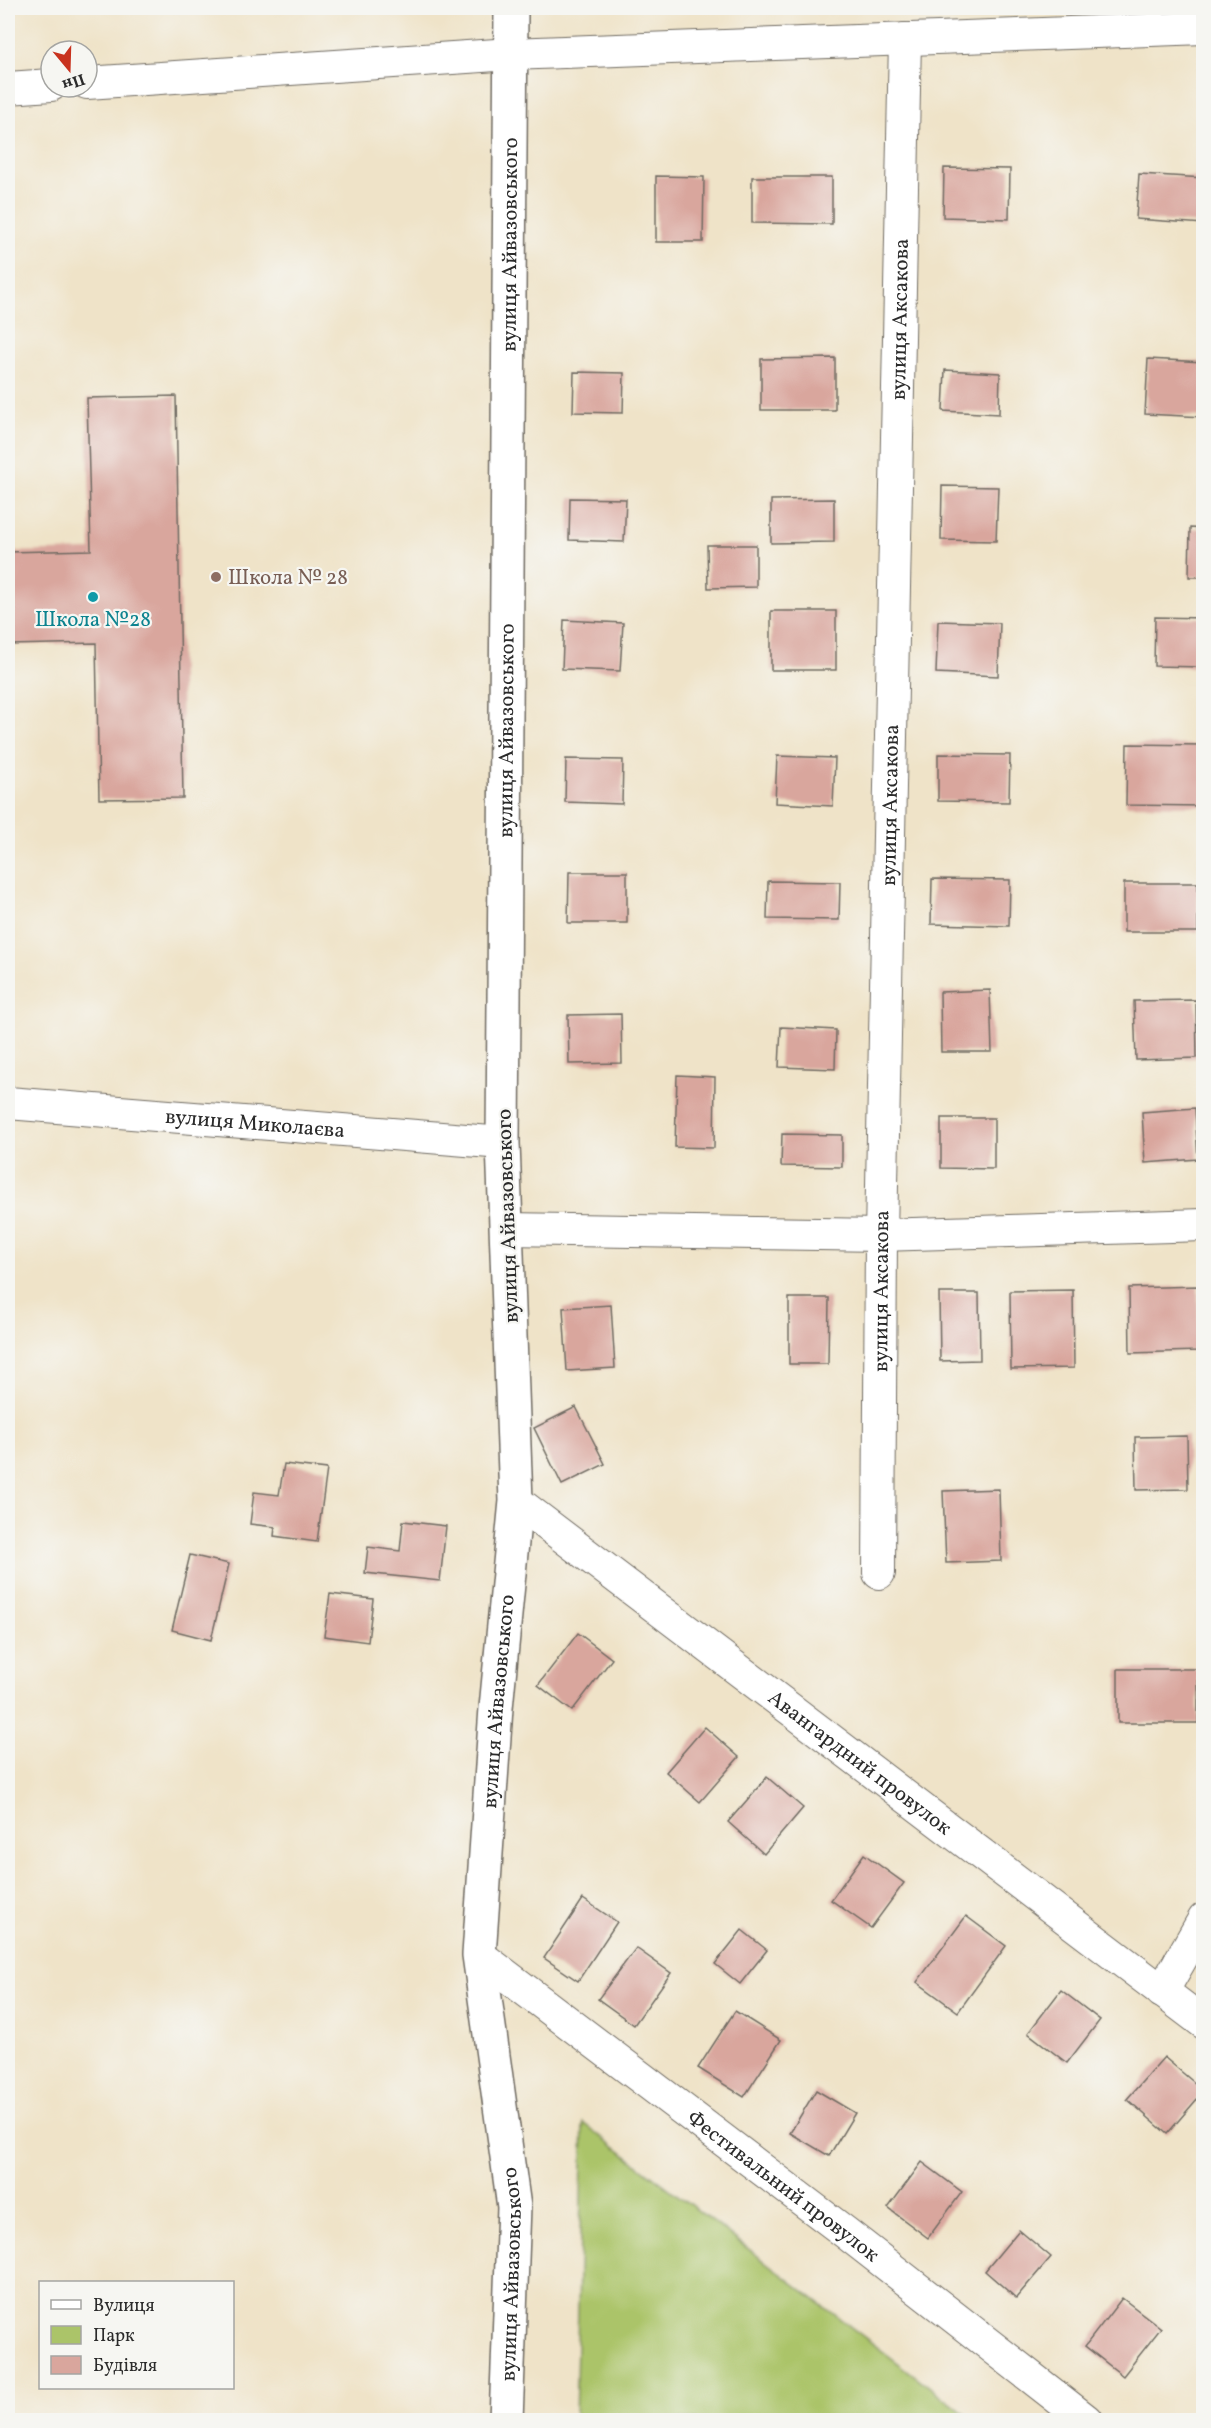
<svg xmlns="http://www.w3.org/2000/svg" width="1211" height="2428" font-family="Vollkorn,serif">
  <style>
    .green { fill: #abc469; stroke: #6b784a; stroke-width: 1.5 }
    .building { fill: #d9a69d }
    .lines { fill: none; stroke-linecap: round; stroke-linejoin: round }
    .minor-casing { stroke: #706b62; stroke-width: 34 }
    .tertiary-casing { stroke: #706b62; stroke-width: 36 }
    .minor { stroke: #fff; stroke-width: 32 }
    .tertiary { stroke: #fff; stroke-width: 33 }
    .education-dot { fill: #8d6e63; stroke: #f6f6f2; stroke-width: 2 }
    .culture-dot { fill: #0f9aa8; stroke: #f6f6f2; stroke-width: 2 }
    .labels { text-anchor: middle; stroke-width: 4.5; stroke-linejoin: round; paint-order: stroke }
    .street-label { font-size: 21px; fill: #2b2b2b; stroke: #f6f6f2 }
    .education-label { font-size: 21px; fill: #785e54; stroke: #f6f6f2; text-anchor: start }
    .culture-label { font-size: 21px; fill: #0d838f; stroke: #f6f6f2 }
  </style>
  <rect width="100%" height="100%" fill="#f6f6f2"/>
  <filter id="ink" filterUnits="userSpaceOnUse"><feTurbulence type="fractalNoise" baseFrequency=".0167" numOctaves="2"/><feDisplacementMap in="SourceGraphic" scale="12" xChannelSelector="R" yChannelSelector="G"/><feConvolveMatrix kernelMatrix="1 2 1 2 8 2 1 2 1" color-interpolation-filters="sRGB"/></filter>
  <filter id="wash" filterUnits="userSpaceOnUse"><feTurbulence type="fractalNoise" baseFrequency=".008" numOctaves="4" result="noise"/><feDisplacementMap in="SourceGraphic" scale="24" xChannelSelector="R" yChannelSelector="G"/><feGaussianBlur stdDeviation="1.35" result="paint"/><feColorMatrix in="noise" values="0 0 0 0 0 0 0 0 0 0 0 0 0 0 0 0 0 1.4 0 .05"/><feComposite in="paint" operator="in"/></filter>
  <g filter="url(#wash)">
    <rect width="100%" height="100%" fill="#efe3c8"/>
    <path class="green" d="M583,2123L973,2420H575Z"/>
    <g id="blocks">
      <g class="building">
        <path d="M944,168L1010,169L1009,219L943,217Z"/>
        <path d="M1139,174L1204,178V224L1136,219Z"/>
        <path d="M656,176L704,177L703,242H656Z"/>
        <path d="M752,177H832V224L752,223Z"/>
        <path d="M835,358V410H761V359Z"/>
        <path d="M1148,359L1204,362V417L1145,414Z"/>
        <path d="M945,370L1000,373L999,414L943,411Z"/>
        <path d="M574,372L624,373L623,413L573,412Z"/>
        <path d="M176,396L183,798L99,799L96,643L8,645V552L91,550L87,398Z"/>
        <path d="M942,486L998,487L996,541L941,540Z"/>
        <path d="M570,498L626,499L624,542L569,540Z"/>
        <path d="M834,499V542L771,543V500Z"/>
        <path d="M1190,528L1204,529V577H1189Z"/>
        <path d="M707,545H756V587L708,588Z"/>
        <rect x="771" y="611" width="65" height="59"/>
        <path d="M1155,617L1204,618V667L1154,666Z"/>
        <path d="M564,620L623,623L620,671L562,669Z"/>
        <path d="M938,621L1000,623L998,676L936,673Z"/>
        <path d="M1127,744L1204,745V806L1126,805Z"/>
        <path d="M938,754L1010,755L1009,802L938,801Z"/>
        <path d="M777,756L835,758L833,806L775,803Z"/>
        <path d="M566,759L623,760L622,804L565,802Z"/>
        <path d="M569,872H627V923H568Z"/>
        <path d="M932,879L1010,880L1009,926L931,924Z"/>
        <path d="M768,881L840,882L839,920L767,919Z"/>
        <rect x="1124" y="883" width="74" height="49"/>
        <path d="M990,990L992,1052H941L940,992Z"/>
        <path d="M1196,1000L1197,1058L1136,1060L1134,1001Z"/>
        <path d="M621,1014L622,1063L569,1064L568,1015Z"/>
        <path d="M781,1027L836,1030L835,1069L779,1067Z"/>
        <path d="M677,1075L715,1077L714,1148L675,1147Z"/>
        <path d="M1195,1108L1198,1159L1145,1163L1142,1112Z"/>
        <path d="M941,1118H994V1169L941,1168Z"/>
        <path d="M782,1134L842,1135V1167L781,1166Z"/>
        <path d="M1198,1286L1199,1351L1130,1353L1129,1288Z"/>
        <path d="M1073,1290L1074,1368L1011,1369L1010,1291Z"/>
        <path d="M939,1293H979L980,1360L940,1361Z"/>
        <path d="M789,1298H829L828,1364H789Z"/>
        <path d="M611,1305L615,1368L567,1371L563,1308Z"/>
        <path d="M576,1407L605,1464L562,1485L534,1428Z"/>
        <path d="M1187,1436L1188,1489L1136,1490L1135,1437Z"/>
        <path d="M284,1464L327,1469L317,1542L274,1536L275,1527L250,1524L254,1492L279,1495Z"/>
        <path d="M999,1489L1001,1561L946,1563L943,1491Z"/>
        <path d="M403,1521L446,1526L440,1581L365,1573L368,1547L400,1551Z"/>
        <path d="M190,1555L229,1564L211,1640L172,1630Z"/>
        <path d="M330,1594L373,1599L368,1642L324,1636Z"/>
        <path d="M578,1633L612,1659L572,1711L538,1685Z"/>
        <rect x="1118" y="1669" width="80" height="54"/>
        <path d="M705,1727L739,1757L700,1802L666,1772Z"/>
        <path d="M767,1777L803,1808L764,1854L728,1822Z"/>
        <path d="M864,1854L904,1883L871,1928L831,1900Z"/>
        <path d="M583,1899L617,1922L578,1981L544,1958Z"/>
        <path d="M966,1916L1006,1946L958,2012L917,1982Z"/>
        <path d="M742,1930L767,1950L740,1984L715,1964Z"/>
        <path d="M636,1948L671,1973L634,2025L598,1999Z"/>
        <path d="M1061,1990L1100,2020L1067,2063L1028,2033Z"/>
        <path d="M735,2011L781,2040L744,2097L698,2068Z"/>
        <path d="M1164,2057L1204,2091L1167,2134L1127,2099Z"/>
        <path d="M816,2090L855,2113L829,2156L790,2133Z"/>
        <path d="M922,2162L962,2192L928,2238L888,2208Z"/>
        <path d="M1019,2230L1051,2257L1016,2298L985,2271Z"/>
        <path d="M1122,2298L1161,2328L1123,2376L1085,2346Z"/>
      </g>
    </g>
  </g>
  <g filter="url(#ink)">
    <use href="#blocks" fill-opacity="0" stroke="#706b62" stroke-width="1.5"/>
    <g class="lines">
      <defs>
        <g id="minor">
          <path d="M87,83L511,54L1204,28"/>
          <path d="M8,88L51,85"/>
          <path id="s1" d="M8,1103L503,1143"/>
          <path d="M507,1229L881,1235L1204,1225"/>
          <path id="s2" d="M516,1501L1204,2023"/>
          <path id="s3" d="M879,1573L881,1235L905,39"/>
          <path id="s4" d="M479,1955L846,2233L1086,2420"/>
          <path d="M1162,1992L1204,1919"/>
        </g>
        <g id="tertiary">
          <path id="s5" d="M506,2420L514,2207L479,1955L496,1708L516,1501L503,1143L511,8"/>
        </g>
      </defs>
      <use href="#minor" class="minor-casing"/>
      <use href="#tertiary" class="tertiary-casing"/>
      <use href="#minor" class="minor"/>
      <use href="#tertiary" class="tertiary"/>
    </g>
  </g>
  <circle class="education-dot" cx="216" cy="577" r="6"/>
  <circle class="culture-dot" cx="93" cy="597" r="6"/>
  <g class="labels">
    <g class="street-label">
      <text dy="7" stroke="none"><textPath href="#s5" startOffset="2180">вулиця Айвазовського</textPath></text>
      <text dy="7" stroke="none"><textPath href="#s3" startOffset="1254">вулиця Аксакова</textPath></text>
      <text dy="7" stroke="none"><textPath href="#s5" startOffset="1694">вулиця Айвазовського</textPath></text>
      <text dy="7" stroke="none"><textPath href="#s3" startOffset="768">вулиця Аксакова</textPath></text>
      <text dy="7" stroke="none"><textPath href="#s1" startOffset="248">вулиця Миколаєва</textPath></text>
      <text transform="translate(507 1216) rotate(-92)" y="7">вулиця Айвазовського</text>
      <text dy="7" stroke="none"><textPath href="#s3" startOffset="282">вулиця Аксакова</textPath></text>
      <text dy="7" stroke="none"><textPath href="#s5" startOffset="722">вулиця Айвазовського</textPath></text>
      <text dy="7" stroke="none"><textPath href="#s2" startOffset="432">Авангардний провулок</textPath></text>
      <text dy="7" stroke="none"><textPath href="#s4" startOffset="382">Фестивальний провулок</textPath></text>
      <text dy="7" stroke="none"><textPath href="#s5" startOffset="146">вулиця Айвазовського</textPath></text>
    </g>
    <g class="education-label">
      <text x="228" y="584">Школа № 28</text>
    </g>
    <g class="culture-label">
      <text x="93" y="626">Школа №28</text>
    </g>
  </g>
  <rect width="1211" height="2428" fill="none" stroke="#f6f6f2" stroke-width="30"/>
  <rect x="39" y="2281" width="195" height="108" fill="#f6f6f2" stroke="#a5a5a2" stroke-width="1.5"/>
  <rect x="51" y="2300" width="30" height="9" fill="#ffffff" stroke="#a5a5a2" stroke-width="1.5"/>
  <text x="93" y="2311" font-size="18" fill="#2b2b2b">Вулиця</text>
  <rect x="51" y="2326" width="30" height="18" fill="#abc469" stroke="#a5a5a2" stroke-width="1.5"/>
  <text x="93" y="2341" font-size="18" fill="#2b2b2b">Парк</text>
  <rect x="51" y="2356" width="30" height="18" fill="#d9a69d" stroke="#a5a5a2" stroke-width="1.5"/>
  <text x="93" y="2371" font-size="18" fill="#2b2b2b">Будівля</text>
  <g transform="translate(69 69) rotate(161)"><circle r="28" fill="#f6f6f2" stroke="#a5a5a2" stroke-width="1.5"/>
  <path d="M0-4.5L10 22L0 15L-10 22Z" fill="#c8321e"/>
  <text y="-9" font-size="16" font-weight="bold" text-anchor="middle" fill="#2b2b2b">Пн</text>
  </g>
</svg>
